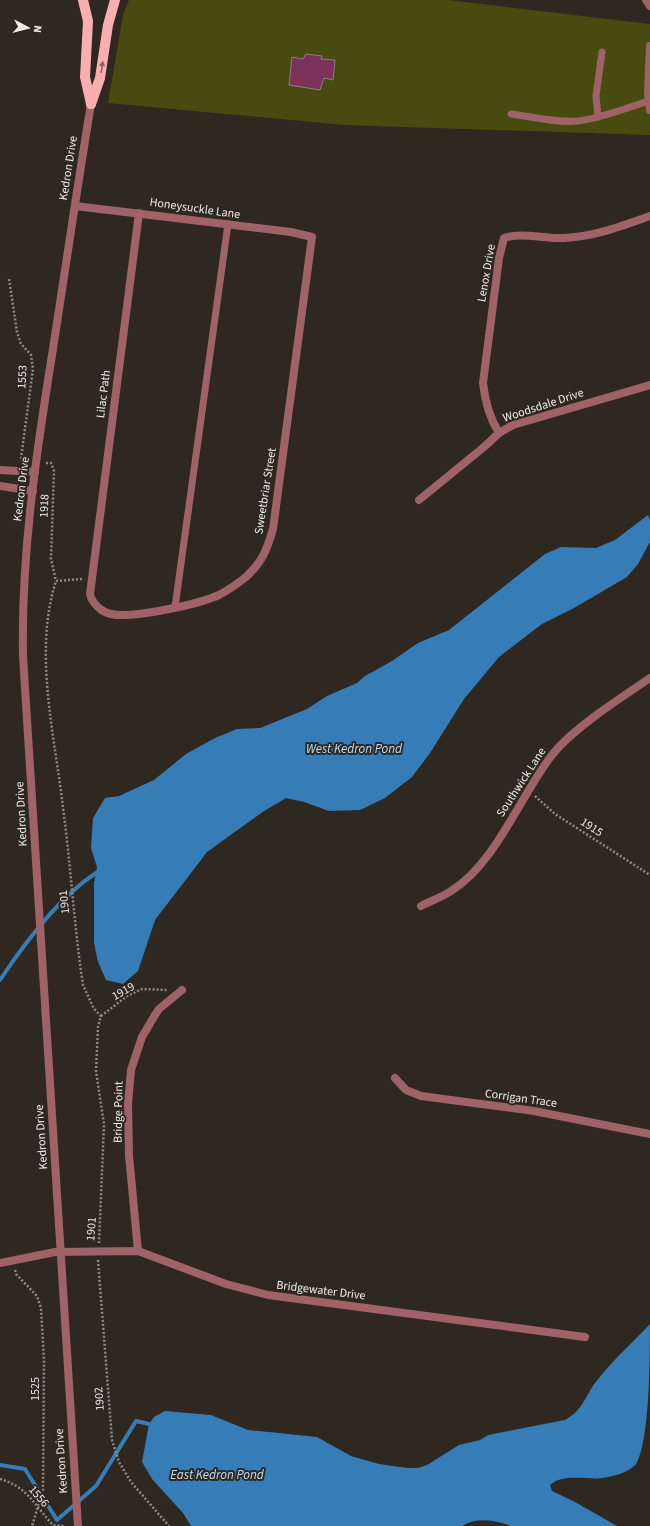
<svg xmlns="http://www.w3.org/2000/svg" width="650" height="1526" font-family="'Source Sans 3',sans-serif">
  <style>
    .green { fill: #474b10 }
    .water { fill: #367db7 }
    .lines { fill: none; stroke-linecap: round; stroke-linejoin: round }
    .stream { stroke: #367db7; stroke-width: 4 }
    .building { fill: #7c315a; stroke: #8b7e84 }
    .path { stroke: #8f8a83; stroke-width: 2.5; stroke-dasharray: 2 2; stroke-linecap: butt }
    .service { stroke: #9f6367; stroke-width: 7 }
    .minor { stroke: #9f6367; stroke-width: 8 }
    .tertiary { stroke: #9f6367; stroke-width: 8 }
    .primary { stroke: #f9aeb2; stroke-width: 10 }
    .oneway { fill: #896462 }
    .labels { text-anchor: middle; stroke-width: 4; stroke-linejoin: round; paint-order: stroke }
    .street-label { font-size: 12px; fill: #efebe5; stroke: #2e2820 }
    .water-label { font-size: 13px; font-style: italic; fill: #bbdefe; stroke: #2e2820 }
  </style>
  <rect width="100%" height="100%" fill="#2e2820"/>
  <path class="green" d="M129,0H448L650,24V135L344,125L108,103L123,15Z"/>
  <g class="water">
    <path d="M648,515L650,520V542L638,564L627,577L574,608L542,624L499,657L464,699L430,753L412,777L385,798L360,810L329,811L304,802L286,798L264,811L207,852L155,920L138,971L123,984L106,980L98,962L94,943V883L97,867L91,848L93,818L105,798L119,796L154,780L186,754L215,738L237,729L260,728L307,709L327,696L357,683L365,676L392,661L418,643L449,630L545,554L561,547L596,548L615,540Z"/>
    <path d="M650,1324C650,1355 650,1442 636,1464C628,1473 614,1476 603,1478C586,1480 563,1473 550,1485L552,1491L575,1502L617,1526H511C495,1520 477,1517 462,1526H191L183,1513L152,1479L142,1462L149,1424L154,1417L165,1411L211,1415L248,1430L317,1437L351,1456L379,1464L408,1468H418L427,1465L459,1445L480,1440L488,1435L565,1420C582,1411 585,1397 595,1383C611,1362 632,1343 650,1324Z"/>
  </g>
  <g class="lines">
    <g class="stream">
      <path d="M0,980C24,944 59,897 96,873"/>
      <path d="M0,1465L25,1469L57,1520L96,1486L136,1421L149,1424"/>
    </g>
  </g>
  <path class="building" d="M306,54L322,56L321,59L335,60L333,80L324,78L320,90L289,85L292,57L303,59Z"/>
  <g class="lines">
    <g class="path">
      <path d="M9,279L17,332L21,344L31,355L33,369L21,458L27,459"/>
      <path d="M46,463H51L54,471L51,559L56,581"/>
      <path d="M82,579L56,581C33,652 55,736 63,808C71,867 74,926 83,985L94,1009L101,1016L98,1027L96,1071L104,1124L99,1243"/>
      <path d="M535,796L555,814L650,875"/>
      <path d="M101,1016L127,996L142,989L167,990"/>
      <path d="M98,1260L112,1440L119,1462L131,1482L169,1526"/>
      <path d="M15,1270L16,1274L37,1296L41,1308L44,1361L43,1490L32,1526"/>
      <path d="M0,1479C28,1487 34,1505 53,1525L64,1526"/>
    </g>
    <g class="service">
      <path d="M511,114C533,117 556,123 578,121C602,118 626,108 649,101"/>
      <path d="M598,117L596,96L602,52"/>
      <path d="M175,607L228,224"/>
    </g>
    <g class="minor">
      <path d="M646,0L650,6"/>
      <path d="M650,46L648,94L650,110"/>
      <path d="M75,206L291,232L312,237L273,529C267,549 263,561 247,576C239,583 228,590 219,595C199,604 132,619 111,614C101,612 92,603 90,594L139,213"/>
      <path d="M499,433C489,417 485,402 483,383L499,258L504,238C522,232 544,239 563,238C593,237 622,226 650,216"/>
      <path d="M0,470L35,472"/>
      <path d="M0,486L33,491"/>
      <path d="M419,500L484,447L499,433L513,425L650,385"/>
      <path d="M421,906C431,901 442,897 451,891C496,863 520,796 552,755C573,728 621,698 650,678"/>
      <path d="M395,1078L406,1090L421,1096L534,1111L650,1134"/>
      <path d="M138,1251L129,1155L128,1104L131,1070L142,1037L155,1015L159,1009L182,990"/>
      <path d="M0,1263L55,1252L138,1251L226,1284L268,1295L585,1337"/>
    </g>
    <path class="tertiary" d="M78,1526L23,656C21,555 36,455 52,355C65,272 77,188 91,104"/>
    <g class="primary">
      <path d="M83,0L88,21L85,77L91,104"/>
      <path d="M91,104L100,78L108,25L115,0"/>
    </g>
  </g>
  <defs><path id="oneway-solid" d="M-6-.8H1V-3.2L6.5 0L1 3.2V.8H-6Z"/></defs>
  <use class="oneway" href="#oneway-solid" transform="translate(102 67) rotate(-82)"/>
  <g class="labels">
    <g class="street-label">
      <text transform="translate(68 168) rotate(-81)" y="4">Kedron Drive</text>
      <text transform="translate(195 208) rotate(8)" y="4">Honeysuckle Lane</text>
      <text transform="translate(486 273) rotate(-80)" y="4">Lenox Drive</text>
      <text transform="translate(22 377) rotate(-87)" y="4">1553</text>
      <text transform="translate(103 394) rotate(-83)" y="4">Lilac Path</text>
      <text transform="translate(543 405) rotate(-18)" y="4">Woodsdale Drive</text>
      <text transform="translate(21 489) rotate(-83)" y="4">Kedron Drive</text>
      <text transform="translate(265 491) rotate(-81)" y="4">Sweetbriar Street</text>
      <text transform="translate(44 506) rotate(-88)" y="4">1918</text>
      <text transform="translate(521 782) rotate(-57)" y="4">Southwick Lane</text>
      <text transform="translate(21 814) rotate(-93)" y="4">Kedron Drive</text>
      <text transform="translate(592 827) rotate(33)" y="4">1915</text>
      <text transform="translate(64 902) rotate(-96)" y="4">1901</text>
      <text transform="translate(123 991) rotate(-30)" y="4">1919</text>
      <text transform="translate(521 1098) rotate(8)" y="4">Corrigan Trace</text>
      <text transform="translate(118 1112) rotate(-89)" y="4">Bridge Point</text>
      <text transform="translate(41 1137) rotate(-94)" y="4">Kedron Drive</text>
      <text transform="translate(91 1229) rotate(-86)" y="4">1901</text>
      <text transform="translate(321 1290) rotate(7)" y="4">Bridgewater Drive</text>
      <text transform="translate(35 1389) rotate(-90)" y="4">1525</text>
      <text transform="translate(99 1399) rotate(-94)" y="4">1902</text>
      <text transform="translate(61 1461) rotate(-94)" y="4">Kedron Drive</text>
      <text transform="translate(39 1496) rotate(49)" y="4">1556</text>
    </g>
    <g class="water-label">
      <text x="354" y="753">West Kedron Pond</text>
      <text x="217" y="1479">East Kedron Pond</text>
    </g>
  </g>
  <g transform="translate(28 28) rotate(97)" stroke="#2e2820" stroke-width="3" paint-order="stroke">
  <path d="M0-3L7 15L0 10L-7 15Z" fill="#efebe5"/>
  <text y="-6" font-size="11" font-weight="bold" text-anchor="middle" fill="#efebe5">N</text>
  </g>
</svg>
